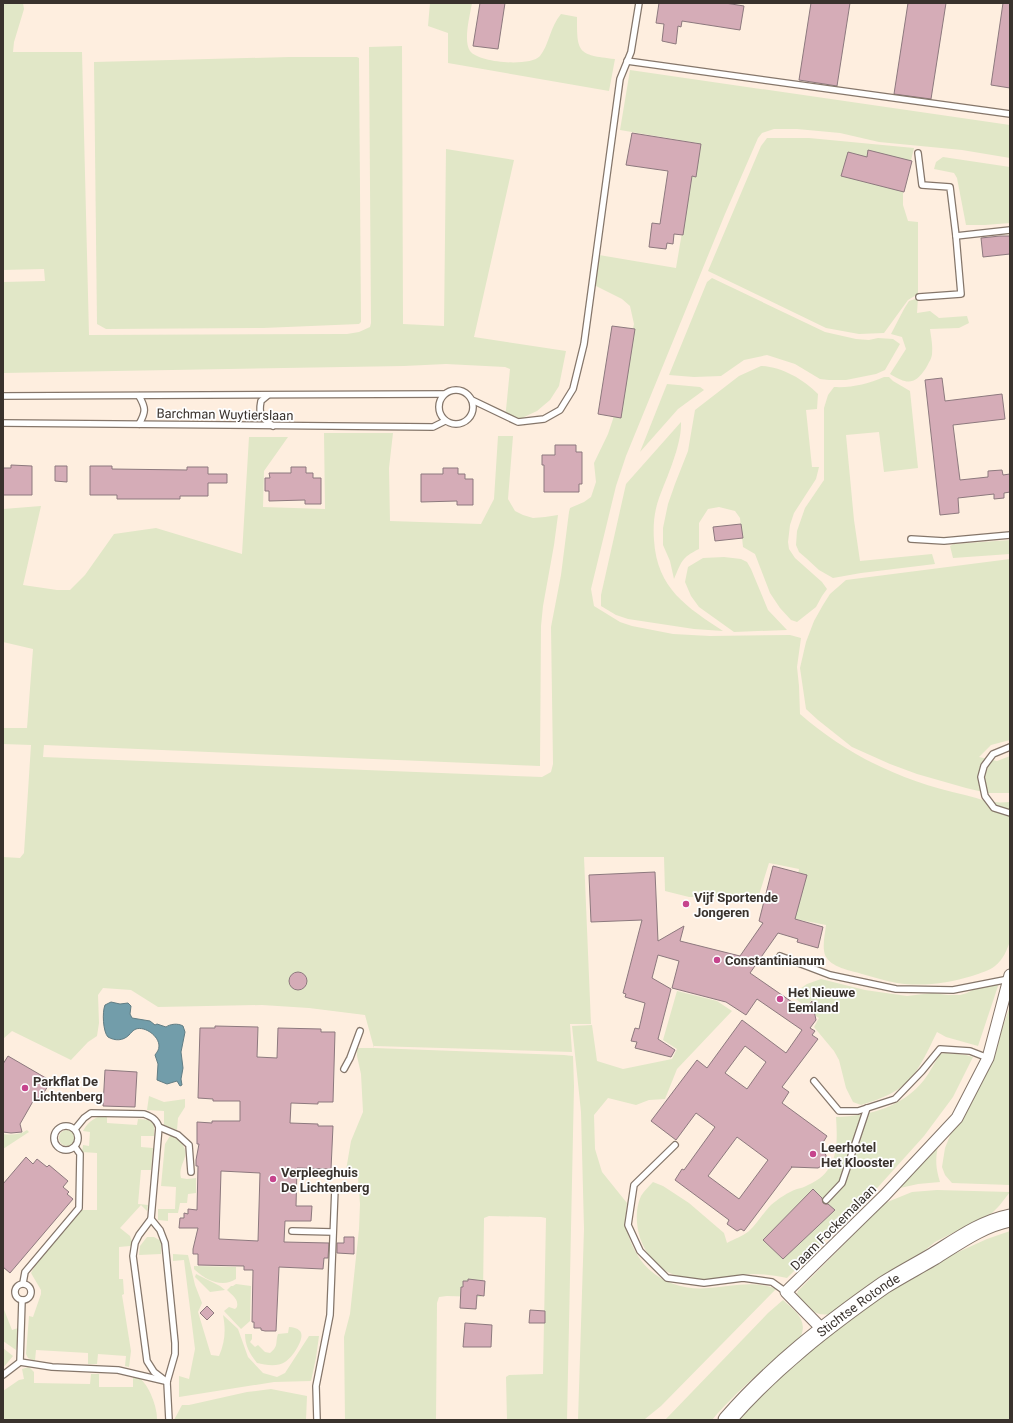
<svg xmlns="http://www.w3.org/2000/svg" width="1013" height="1423" font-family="Roboto,sans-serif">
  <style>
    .green { fill: #e1e7c7 }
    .water { fill: #729daa; stroke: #617d84 }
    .building { fill: #d5acb7; stroke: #8d797e; fill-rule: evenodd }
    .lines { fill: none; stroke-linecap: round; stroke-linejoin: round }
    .service-casing { stroke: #85766a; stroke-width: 8 }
    .minor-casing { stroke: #85766a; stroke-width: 13 }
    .primary-casing { stroke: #85766a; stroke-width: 19 }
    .service { stroke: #fff; stroke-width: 5.5 }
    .minor { stroke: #fff; stroke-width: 11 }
    .primary { stroke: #fff; stroke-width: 17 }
    .poi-dot { fill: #c6448d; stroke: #fefefe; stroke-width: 1.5 }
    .labels { text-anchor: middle; stroke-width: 3.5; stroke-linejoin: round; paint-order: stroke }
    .street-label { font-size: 13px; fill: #39322d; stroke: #fefefe }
    .poi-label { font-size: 13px; font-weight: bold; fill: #39322d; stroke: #fefefe; text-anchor: start }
  </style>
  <rect width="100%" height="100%" fill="#feeedf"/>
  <g class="green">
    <path d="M3,3H23L24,9L14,42L13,52H82L89,335L347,334L359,332L370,327L371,323L369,47L402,46L403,324L444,326L446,149L514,160L474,337L566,351L559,386L550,400L537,411L522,418L505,420L510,369L505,367L446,364L404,366L3,373V282L45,281L44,269L3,270Z"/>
    <path d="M430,3H472C470,15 463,41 470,51C479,63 530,67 540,56C549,45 550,27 561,14L577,17C577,52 577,55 615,59L609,91L448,63V33L428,26Z"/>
    <path d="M289,57H357L359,58L361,322L359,324L263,328L106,329L97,324L94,62Z"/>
    <path d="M630,70L1010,125V158L962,150L879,142L840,133L797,129H774L762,133L758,138L725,214L626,456L616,486L591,589L594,606L620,622L632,626L673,634L710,636L790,635L801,638L797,667L799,686L800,714C848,756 902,781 965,795C975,797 985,802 995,802C1000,803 1005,802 1010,802V941C1007,950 1003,960 995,966C989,971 980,973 972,976C949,983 922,987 897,983C886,981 874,977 862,974C850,970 831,968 825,955C822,946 825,934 826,925L790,918L799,869L769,863L758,898L689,897L665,891L664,857H584L591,1024H570L572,1052L374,1046V1033V1048L564,1055L573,1056L574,1086L567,1420H507L506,1377L509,1375L543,1374L546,1218L541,1217L489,1216L484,1218L483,1294L481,1297L447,1296L439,1297L437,1303L436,1420H345L344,1337L350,1314L359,1229L360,1204L358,1178L345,1176L351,1141L363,1112L361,1074L357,1056V1048H374L365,1015L309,1008L262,1005L158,1007L131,990L103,988L98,995L99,1023L97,1036L88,1042L71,1060L12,1031L3,1039V857L20,858L24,853L31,745L3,744V728H27L33,649L3,642V509L41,506L23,585L57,590H70L85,575L114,534L156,528L242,554L249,437H288L264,471L263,507L325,509L324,433H393L389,468L390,521L481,524L494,499L498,436H513L508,499L515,511L523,515L533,518L545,517L558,515L554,545L543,606L541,626L540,766L44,745L43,757L542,777L551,772L553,764L551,627L561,575L569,512L570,508L584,502L591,497L596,482L594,463L608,434L613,419L634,324L630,306L622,299L594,285L599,255L676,268L697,143L620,130Z"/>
    <path d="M767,138H809L914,148L903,193V205L908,221L918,222V294L908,300L884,333L859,334L826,328L708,271L761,146Z"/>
    <path d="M943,157L1010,167V223L985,225H966L957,178L954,173L934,169L936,162Z"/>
    <path d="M712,278L825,332L856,339L869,340L878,338L893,339L900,344L885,370L876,374L846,380H829L820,379L795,364L767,355L744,360L721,376L694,377L669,375L707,282Z"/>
    <path d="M918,298L917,313L930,311L939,318L967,316L969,323L959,328L930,329C931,337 933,346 932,354C932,358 928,364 926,368C914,386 907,384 890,374L906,349L902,337L891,334L904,309L909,301Z"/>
    <path d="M761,366C782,367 803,379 818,394L817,409L806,410L812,467H819L816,479L794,513L790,525L788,542L789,549L795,558L822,582L827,589L822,596L816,607L797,622L791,620L780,608L770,593L755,554L743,547L740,518L735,511L719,507L708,509L699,523V549C681,558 682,561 674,579L670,561L663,545V528L668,504L675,484L688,451L695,410L739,376Z"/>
    <path d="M884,377H889L893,381L910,391L918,468L884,472L879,432L846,435L854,520L860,561L932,554L935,564L861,573L833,578L819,570L806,558L799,552L796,545L797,531L805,508L824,480V408L828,395L834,387C851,388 868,384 884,377Z"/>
    <path d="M667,384L700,387L704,390L678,409L640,452Z"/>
    <path d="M681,422C682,444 667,477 659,498C654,512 653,526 654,540C657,589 687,607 723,631L694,629L628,619L616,615L601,606V595L626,484Z"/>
    <path d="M1010,540V554L953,558L950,546L954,544Z"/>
    <path d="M724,557L741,559L747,562L751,569L768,610L787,630L734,632L699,607L691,596L685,582L688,567L703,558Z"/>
    <path d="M1010,559V740L991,745L979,757L997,761L1010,756V793H987L966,788L917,774L890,764L852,747L818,720L806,709L800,668L806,642L814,621L823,605L830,594L846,580Z"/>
    <path d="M821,979L865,990L907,996L932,993L948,995H960L967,993L978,987L996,983L998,986L978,1046L946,1037L937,1032C925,1056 915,1083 888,1095C880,1099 870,1102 861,1105L853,1102L846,1088L839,1060L834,1051L814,1027L819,1018L813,1014L819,1008L812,1000L806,1007L791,995L807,984Z"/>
    <path d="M677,991L717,1001L732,1011L677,1069L665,1099L649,1100L636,1105L608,1098L594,1115L595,1149L602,1172L627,1203C624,1224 627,1238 638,1256C653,1280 681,1291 709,1288C732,1286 754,1280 776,1289L661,1406L645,1419L642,1420H578L584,1229L581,1112L572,1026L592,1025L597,1061L623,1069L672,1059L677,1049L663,1040Z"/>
    <path d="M1010,1006V1185L952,1183L945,1175L942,1167L945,1148L951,1133L965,1116L995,1056L1002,1029Z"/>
    <path d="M946,1053L966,1055L973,1057L953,1097L924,1136L870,1196L787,1278C776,1276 765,1274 754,1274C741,1274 729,1278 717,1279C682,1282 653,1274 640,1238C636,1225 635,1209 641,1196C644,1191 649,1186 653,1182L663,1186L689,1203L724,1233L727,1243C734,1239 743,1236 749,1231C757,1224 763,1213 771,1205C778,1199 788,1192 797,1189C801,1188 805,1187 808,1185C838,1172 838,1146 836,1117C869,1116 903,1107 924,1080C930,1072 935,1062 940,1054Z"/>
    <path d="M149,1096L164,1102L185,1099V1107L178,1118L177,1130L164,1125V1111L147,1110Z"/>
    <path d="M98,1117H107V1123L137,1125L138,1119C153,1120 155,1121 154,1136H141V1147L153,1148L151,1170H141L138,1204L148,1205L147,1211L141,1205L120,1228L130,1236L133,1245L130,1246L119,1247V1279H123L124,1294L122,1295L131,1351L129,1367L125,1366L126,1356L98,1354L97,1364H88V1353L36,1350L35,1361L28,1358L26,1354L29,1316L33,1317L41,1294V1290L31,1273L36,1264L81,1210H97V1153L82,1152L83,1145L89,1146L90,1132L83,1131C87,1124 91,1120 98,1117Z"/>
    <circle cx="67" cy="1138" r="8"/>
    <path d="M27,1130L29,1132L3,1149V1134C11,1135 20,1135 27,1130Z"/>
    <path d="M173,1135C198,1155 177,1160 181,1178L187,1179L196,1178V1193L188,1194L187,1203H180L178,1213H168V1221L158,1220V1209H175L176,1187L161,1186L165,1144L170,1136Z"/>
    <path d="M938,1146C935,1160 936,1169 940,1182L918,1184L900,1188Z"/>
    <path d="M937,1190L1010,1192L999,1206L992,1213L935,1242L914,1259L831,1314C813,1317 809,1307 796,1295L798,1291L885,1203L912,1192Z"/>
    <path d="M1010,1231V1420H739L784,1370L869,1303L934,1263L987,1239Z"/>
    <path d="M147,1237H154L161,1241V1254L139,1255L140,1246Z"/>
    <path d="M173,1254L188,1255L195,1285L202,1303L198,1312L211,1355L219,1356C225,1342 226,1330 223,1315L238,1329L248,1357L263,1373L277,1377L285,1373L309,1336H319L316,1358L311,1381L274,1382L179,1397V1376L189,1379L195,1349L184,1260L173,1261Z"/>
    <path d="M194,1266L236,1267V1279C222,1288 205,1280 194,1269Z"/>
    <path d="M196,1274L220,1286L225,1290L210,1292L195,1277Z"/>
    <path d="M236,1284L251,1286L250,1321L241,1329L224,1311L229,1307L235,1309L237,1307C239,1299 232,1295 227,1290L231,1286H233Z"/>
    <path d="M783,1300C795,1311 809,1320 800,1338C769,1364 738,1389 712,1420H665L768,1313Z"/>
    <path d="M3,1307L12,1330L18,1328L17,1345L16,1350L3,1341Z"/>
    <path d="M289,1327C293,1327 297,1328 300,1331C306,1338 292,1358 285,1362C277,1367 266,1365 257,1363C250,1354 245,1346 245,1334H252V1339L250,1342L255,1347L258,1345L265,1352L270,1353C279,1346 275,1343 278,1334L288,1333Z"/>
    <path d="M3,1348L13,1356L3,1368Z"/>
    <path d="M29,1367L34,1372V1383L90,1384L91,1374H99V1387H133V1375C135,1376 138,1376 139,1378C149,1384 158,1409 157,1420H3V1391L19,1380L24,1379L22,1369Z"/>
    <path d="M271,1389L307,1396L306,1420H174L182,1405H189L247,1392Z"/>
  </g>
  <path class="water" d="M111,1002L120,1004L128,1003L131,1006L130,1014L132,1018L150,1021L155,1025L157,1024L166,1027C170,1024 178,1023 183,1026L185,1032L181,1052L183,1068L181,1079L182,1085L180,1086L177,1081L167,1084L157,1080L158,1064L155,1055C157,1052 159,1050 159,1046C159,1036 145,1026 136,1029C133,1030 131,1033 129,1035C123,1041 115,1041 108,1037C103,1032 102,1012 105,1005Z"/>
  <g class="building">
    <path d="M480,3H505L498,49L473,46Z"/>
    <path d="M659,3H725L744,6L740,30L682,21L681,27L678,26L676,44L662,41L664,24L656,23Z"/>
    <path d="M811,3H850L837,86L799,80Z"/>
    <path d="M908,3H946L931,99L894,94Z"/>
    <path d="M1003,3H1010V88L991,85Z"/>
    <path d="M632,133L701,144L696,177L692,176L683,235L674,234L673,244L667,243L666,249L649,247L652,223L660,224L668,171L626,165Z"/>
    <path d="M868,150L912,161L904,192L841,176L848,152L867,157Z"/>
    <path d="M1000,236H1010V254L983,257L981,238Z"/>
    <path d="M612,326L635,329L621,418L598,414Z"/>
    <path d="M942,378L945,401L1002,394L1005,419L953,425L960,480L988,477V471L1002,470L1003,475L1010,474V492L1004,493V498L994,499V494L958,498L959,513L940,515L925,380Z"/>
    <path d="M555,445H576V452H582V484H579V492H544V465H542V455H555Z"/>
    <path d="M11,465L32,466V495H3V468H11Z"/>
    <path d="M55,466H67V482L55,481Z"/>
    <path d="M90,466H112V469L187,470V467H208V474H227V483H208V496H180V499H117V495H90Z"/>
    <path d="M291,467H306V473H313V478H321V504H305V500L269,501V491H265V478H270L269,473H291Z"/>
    <path d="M443,468H458V474H465V479H473V505H457V501L421,502V474H443Z"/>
    <path d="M741,524L743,538L715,541L713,527Z"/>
    <path d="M773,866L807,875L795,919L823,927L818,948L797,942L798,939L778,933L750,973L805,1011L812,1001L816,1020L810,1028L815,1031L812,1035L818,1039L782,1087L789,1092L782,1103L827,1136L822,1144L825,1147L822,1150L826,1155V1161L823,1165L818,1168L791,1167H792L744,1231L741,1229L737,1231L727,1224L729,1220L675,1180L682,1169L684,1170L715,1127L696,1113L676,1140L651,1121L697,1060L707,1068L742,1020L786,1053L802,1030L757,999L746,1015L726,1002L672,988L679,961L658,955L652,978L671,989L658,1039L675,1050L671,1057L635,1048L637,1042L631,1041L635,1028L639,1029L645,1003L625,997L626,994L623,993L642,920L591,922L589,875L655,872L658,941L684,926L680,941L740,956L763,923L759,921ZM745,1046L766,1062L747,1089L725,1073ZM737,1137L768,1160L739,1199L708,1176Z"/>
    <circle cx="298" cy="981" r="9"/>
    <path d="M215,1026L258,1027L257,1057L277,1058L278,1028L321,1029V1032H335L333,1102H318V1104L291,1103L290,1123L318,1124V1126H333L331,1169L297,1168L296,1206H312L311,1221H285L284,1242L329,1243L328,1258H324L323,1269L279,1267L276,1331H265L261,1330V1328H254V1322H252L253,1270H244V1266L198,1265V1254H193V1249L198,1228H179L180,1218H184V1213L188,1214V1209L197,1210L198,1166H196V1160L199,1144H197V1122L212,1123V1121H240V1101H213V1099L198,1098L200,1028H215ZM221,1171L260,1173L258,1241L219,1239Z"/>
    <path d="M8,1056L51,1081L40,1099L36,1096L20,1124L22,1132L11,1133L3,1132V1064Z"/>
    <path d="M105,1070L137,1072L135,1107L103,1106Z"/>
    <path d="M26,1157L33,1164L37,1159L47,1167L49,1165L68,1181L63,1187L69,1192L67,1194L73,1199L10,1273L3,1267V1184Z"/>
    <path d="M813,1189L822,1198L823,1203L825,1204H828L835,1210L783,1259L763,1240Z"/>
    <path d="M344,1237H354V1254L337,1253V1243H344Z"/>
    <path d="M468,1279L485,1281L484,1296L477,1295L476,1309L460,1308L461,1287H463V1281H468Z"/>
    <path d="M207,1306L214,1313L207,1320L200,1313Z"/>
    <path d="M530,1310L545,1311V1323H529Z"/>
    <path d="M465,1323L492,1325L491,1347H463Z"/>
  </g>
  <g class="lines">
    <defs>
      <g id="service">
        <path d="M627,61L1010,114"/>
        <path d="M918,153L922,185L950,187L956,236L961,294L919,297"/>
        <path d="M956,236L1010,230"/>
        <circle cx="456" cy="407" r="17"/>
        <path d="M3,396L444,394"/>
        <path d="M139,396C146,408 146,412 139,424"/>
        <path d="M267,396L261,401C258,416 262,418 273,426"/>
        <path d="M472,400L518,422L544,419L560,410L573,389L584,344L620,79L631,52L639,3"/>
        <path d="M3,423L433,427L445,421"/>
        <path d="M911,539L944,541L1010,535"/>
        <path d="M1010,747L993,754L984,766L981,777L985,796L994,808L1010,813"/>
        <path d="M780,956L830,975L896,989L953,990L1009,979"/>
        <path d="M344,1069L350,1058L360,1031"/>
        <path d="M814,1081L839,1111H858L895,1099L922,1071L940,1049L970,1051L988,1058"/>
        <circle cx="66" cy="1138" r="12"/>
        <path d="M159,1127L178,1135L189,1145L191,1172"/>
        <path d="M75,1129L84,1118L91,1113L144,1114C152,1117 156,1119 159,1127L151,1219L139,1235L135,1243L133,1256L147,1361L154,1372L167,1382"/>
        <path d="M675,1145L634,1185L628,1225L640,1251L667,1278L704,1283L743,1278L772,1282L786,1292"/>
        <path d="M826,1200L842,1183L867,1108"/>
        <path d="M151,1219L160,1230L165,1243L175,1343V1354L167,1382L169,1420"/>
        <path d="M292,1231L333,1232"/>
        <path d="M23,1283L25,1272L79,1208L80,1154L75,1147"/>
        <circle cx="23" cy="1292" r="8"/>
        <path d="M20,1362L52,1367L118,1370L165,1381"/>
        <path d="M3,1375L20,1362L22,1300"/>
        <path d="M317,1420L316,1386L330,1315L335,1188"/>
      </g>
      <path id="minor" d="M822,1329L786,1292L885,1195L957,1118L988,1058L1010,975"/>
      <g id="primary">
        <path id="s1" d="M727,1420C773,1367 827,1325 884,1285C900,1275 917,1266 934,1256C958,1241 981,1224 1010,1218"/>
      </g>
    </defs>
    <use href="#service" class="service-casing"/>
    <use href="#minor" class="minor-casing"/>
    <use href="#primary" class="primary-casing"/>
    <use href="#service" class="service"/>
    <use href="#minor" class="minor"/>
    <use href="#primary" class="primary"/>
  </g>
  <g class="poi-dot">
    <circle cx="686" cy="904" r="4"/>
    <circle cx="717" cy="960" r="4"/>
    <circle cx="780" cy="999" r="4"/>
    <circle cx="25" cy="1088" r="4"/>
    <circle cx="813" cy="1154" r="4"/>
    <circle cx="273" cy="1179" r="4"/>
  </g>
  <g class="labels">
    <g class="street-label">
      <text transform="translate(225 414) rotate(1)" y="5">Barchman Wuytierslaan</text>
      <text transform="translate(833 1227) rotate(-45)" y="5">Daam Fockemalaan</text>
      <text dy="5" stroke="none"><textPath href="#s1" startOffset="175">Stichtse Rotonde</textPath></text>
    </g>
    <g class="poi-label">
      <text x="694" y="902">Vijf Sportende<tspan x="694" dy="15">Jongeren</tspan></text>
      <text x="725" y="965">Constantinianum</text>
      <text x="788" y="997">Het Nieuwe<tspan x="788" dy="15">Eemland</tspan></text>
      <text x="33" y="1086">Parkflat De<tspan x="33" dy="15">Lichtenberg</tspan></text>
      <text x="821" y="1152">Leerhotel<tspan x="821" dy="15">Het Klooster</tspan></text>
      <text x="281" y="1177">Verpleeghuis<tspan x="281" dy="15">De Lichtenberg</tspan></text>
    </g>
  </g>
  <rect width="1013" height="1423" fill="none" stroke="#39322d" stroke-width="8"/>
</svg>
